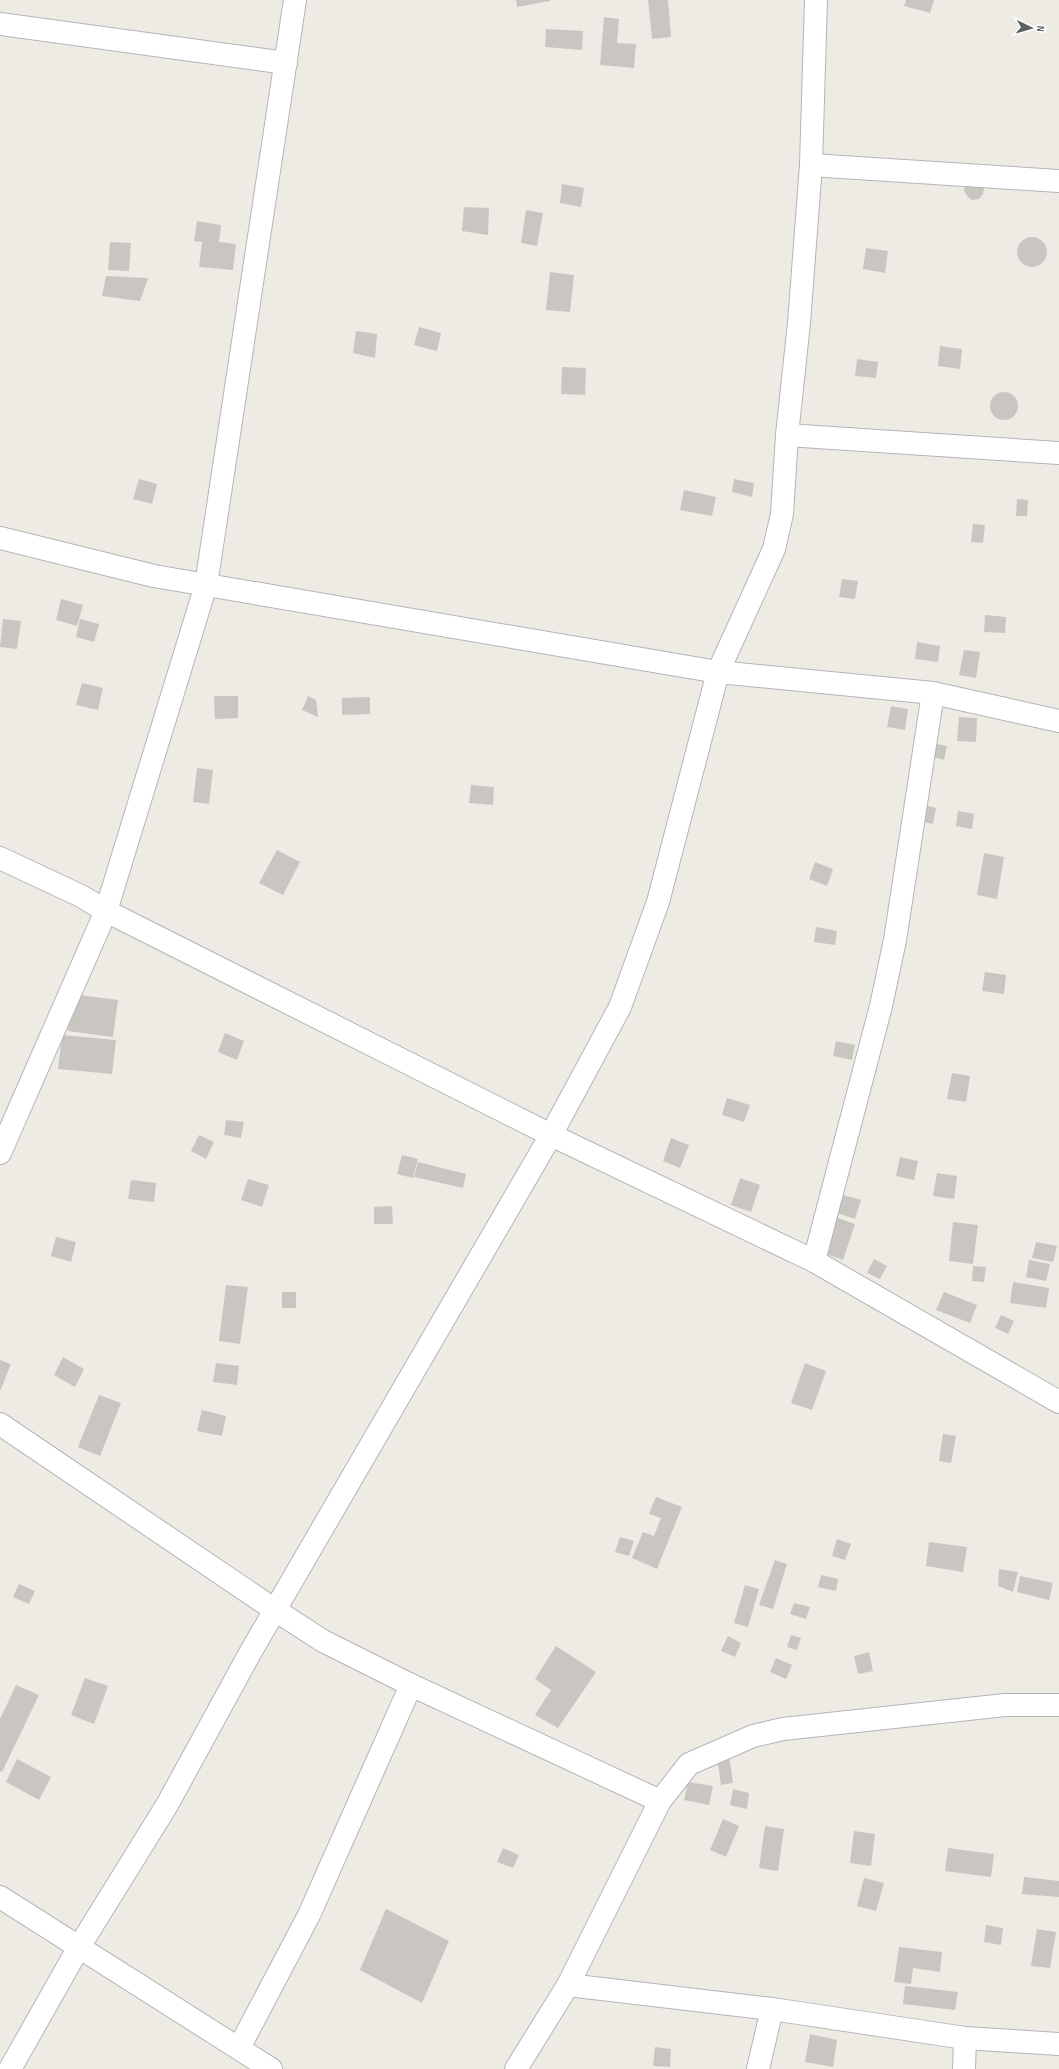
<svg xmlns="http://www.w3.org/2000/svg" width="1059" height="2069" font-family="'Sofia Sans Condensed',sans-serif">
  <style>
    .building { fill: #c9c6c2 }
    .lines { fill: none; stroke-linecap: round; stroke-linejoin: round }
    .minor-casing { stroke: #b2b5b8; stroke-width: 24 }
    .minor { stroke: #fff; stroke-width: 22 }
  </style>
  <rect width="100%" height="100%" fill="#eeebe5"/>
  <g class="building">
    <path d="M516,0H550V1L517,7Z"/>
    <path d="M648,0H668L671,37L652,39Z"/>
    <path d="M906,0H934L930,13L904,6Z"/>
    <path d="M604,17L619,19L617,43L636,44L634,68L600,65Z"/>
    <path d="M546,29L583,31L582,50L545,47Z"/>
    <path d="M981,183L984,188L983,194L979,199L972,200L967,196L964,191L965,185Z"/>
    <path d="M562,184L584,188L581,207L560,203Z"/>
    <path d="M464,207L489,208L488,235L462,231Z"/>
    <path d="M526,210L543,213L537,246L521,243Z"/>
    <path d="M197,221L221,225L219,242L236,244L233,270L199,267L202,242L194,241Z"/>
    <circle cx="1032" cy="252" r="15"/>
    <path d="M110,242L131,243L129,271L108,270Z"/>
    <path d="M866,248L888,251L885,273L863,269Z"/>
    <path d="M550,272L574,275L570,312L546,310Z"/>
    <path d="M106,276L148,278L140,301L102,296Z"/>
    <path d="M419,327L441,333L437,351L414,345Z"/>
    <path d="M356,331L377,334L375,358L353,353Z"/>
    <path d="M940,346L962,349L960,369L938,366Z"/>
    <path d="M857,359L878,362L876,378L855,376Z"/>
    <path d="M562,367L586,368L585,395L561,394Z"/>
    <circle cx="1004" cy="406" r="14"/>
    <path d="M139,479L157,484L152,504L133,499Z"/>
    <path d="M734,479L754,483L752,497L732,492Z"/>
    <path d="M684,490L716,497L712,516L680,510Z"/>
    <path d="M1017,499L1028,500L1027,516H1016Z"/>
    <path d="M973,524L985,525L983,543L971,542Z"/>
    <path d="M842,579L858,581L855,599L839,597Z"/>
    <path d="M61,599L83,605L77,626L56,620Z"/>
    <path d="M985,615L1006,617L1005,633L984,632Z"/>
    <path d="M3,619L21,621L17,649L0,647Z"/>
    <path d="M80,619L99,624L94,642L76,637Z"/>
    <path d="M917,642L940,646L938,662L915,659Z"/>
    <path d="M964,650L980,652L976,678L959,675Z"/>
    <path d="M82,683L103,688L98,710L76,705Z"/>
    <path d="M214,696H238V718L215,719Z"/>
    <path d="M308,696L316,700L318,717L302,710Z"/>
    <path d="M370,697V714L342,715V698Z"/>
    <path d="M891,706L908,709L905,730L887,727Z"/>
    <path d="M959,717L977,718L976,742L957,741Z"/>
    <path d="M932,743L947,746L944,760L929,756Z"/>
    <path d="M197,768L213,770L209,804L193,802Z"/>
    <path d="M471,785L494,787L493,805L469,803Z"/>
    <path d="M920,804L936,808L933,824L916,820Z"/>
    <path d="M958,811L974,814L972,829L956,826Z"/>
    <path d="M277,850L300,862L283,895L259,883Z"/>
    <path d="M984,853L1004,857L997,899L977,895Z"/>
    <path d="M815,862L833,869L827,886L809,879Z"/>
    <path d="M816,927L837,931L835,945L814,942Z"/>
    <path d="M985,972L1006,975L1004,994L982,991Z"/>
    <path d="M72,994L118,1000L113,1037L68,1031Z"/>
    <path d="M225,1033L244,1041L237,1060L218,1052Z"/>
    <path d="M62,1035L116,1040L112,1074L58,1069Z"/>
    <path d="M836,1041L855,1045L852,1060L833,1056Z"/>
    <path d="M952,1073L970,1076L966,1102L947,1099Z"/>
    <path d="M727,1098L750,1105L744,1122L722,1115Z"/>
    <path d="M226,1120L244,1122L241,1138L224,1135Z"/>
    <path d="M199,1135L214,1142L206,1159L191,1151Z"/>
    <path d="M671,1138L689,1145L680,1168L663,1161Z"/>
    <path d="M402,1155L418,1159L413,1178L397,1174Z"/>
    <path d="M900,1157L918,1161L914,1180L896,1176Z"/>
    <path d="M418,1162L466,1174L463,1188L414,1177Z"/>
    <path d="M937,1173L957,1176L954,1199L933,1196Z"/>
    <path d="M740,1178L760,1185L751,1212L731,1205Z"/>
    <path d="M248,1179L269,1185L262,1207L241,1200Z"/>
    <path d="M131,1180L156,1183L154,1202L128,1199Z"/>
    <path d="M843,1195L861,1200L855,1219L837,1213Z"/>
    <path d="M392,1206L393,1224H374V1207Z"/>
    <path d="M835,1217L855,1224L843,1260L823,1253Z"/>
    <path d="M953,1222L978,1225L973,1264L949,1261Z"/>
    <path d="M56,1237L76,1242L71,1262L51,1256Z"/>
    <path d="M1036,1242L1057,1246L1053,1262L1032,1258Z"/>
    <path d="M874,1259L887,1266L880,1279L867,1273Z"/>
    <path d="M1029,1260L1050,1264L1046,1281L1026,1277Z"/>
    <path d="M973,1266L986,1267L984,1282L972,1281Z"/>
    <path d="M1013,1282L1049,1288L1046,1308L1010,1303Z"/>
    <path d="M226,1285L248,1287L240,1344L219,1341Z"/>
    <rect x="282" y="1292" width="14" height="16"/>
    <path d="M944,1292L977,1305L970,1323L936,1310Z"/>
    <path d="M1001,1315L1014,1321L1008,1334L995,1328Z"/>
    <path d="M63,1357L84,1369L75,1387L54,1375Z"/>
    <path d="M0,1360L11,1364L0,1391Z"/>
    <path d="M216,1363L239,1366L237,1385L213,1382Z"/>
    <path d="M805,1363L826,1371L812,1410L791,1403Z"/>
    <path d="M99,1395L121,1403L100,1456L78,1447Z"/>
    <path d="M202,1410L226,1416L222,1436L197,1431Z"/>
    <path d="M943,1434L956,1436L951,1463L939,1461Z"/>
    <path d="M656,1497L682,1507L657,1569L632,1558L643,1532L654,1536L661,1518L649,1514Z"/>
    <path d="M620,1537L634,1541L629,1556L615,1552Z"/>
    <path d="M837,1539L851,1544L845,1560L832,1556Z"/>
    <path d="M929,1542L967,1547L963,1572L926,1566Z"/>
    <path d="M775,1560L787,1564L773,1609L759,1605Z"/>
    <path d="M999,1569L1018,1572L1013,1592L998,1586Z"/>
    <path d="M821,1575L838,1579L836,1591L818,1587Z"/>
    <path d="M1020,1576L1053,1583L1049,1600L1017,1592Z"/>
    <path d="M19,1584L35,1591L29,1604L13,1597Z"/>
    <path d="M745,1585L759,1589L748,1627L734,1623Z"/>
    <path d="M794,1603L810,1607L806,1619L790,1614Z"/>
    <path d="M791,1635L801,1638L797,1650L787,1647Z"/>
    <path d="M728,1636L741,1643L735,1657L721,1651Z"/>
    <path d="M556,1646L596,1672L558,1728L535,1715L551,1690L535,1679Z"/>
    <path d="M869,1652L873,1671L858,1674L854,1656Z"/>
    <path d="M776,1658L792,1665L786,1679L770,1672Z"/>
    <path d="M85,1678L108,1686L94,1724L71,1715Z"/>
    <path d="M16,1685L39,1695L2,1772L0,1771V1719Z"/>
    <path d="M729,1755L733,1783L721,1785L717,1756Z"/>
    <path d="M17,1759L51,1777L39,1800L6,1782Z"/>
    <path d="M688,1782L713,1786L709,1805L684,1800Z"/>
    <path d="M733,1789L749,1793L747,1809L730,1805Z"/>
    <path d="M723,1819L739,1826L726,1857L710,1850Z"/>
    <path d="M765,1826L784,1829L778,1871L759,1868Z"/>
    <path d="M854,1831L875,1834L871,1866L850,1863Z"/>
    <path d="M503,1848L519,1855L513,1868L497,1862Z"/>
    <path d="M948,1848L994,1854L991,1877L945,1871Z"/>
    <path d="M1024,1877L1059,1881V1897L1022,1894Z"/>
    <path d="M864,1878L884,1883L876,1911L857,1906Z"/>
    <path d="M386,1909L449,1941L422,2003L360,1970Z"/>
    <path d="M986,1925L1003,1928L1001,1945L984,1942Z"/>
    <path d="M1037,1929L1056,1932L1050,1968L1031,1966Z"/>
    <path d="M899,1947L942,1952L940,1972L913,1968L911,1984L894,1982Z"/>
    <path d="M905,1986L958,1992L955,2010L903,2004Z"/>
    <path d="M810,2034L837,2040L833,2067L805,2062Z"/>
    <path d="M655,2047L671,2049L670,2067L653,2066Z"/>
  </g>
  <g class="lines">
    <defs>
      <g id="minor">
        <path d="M0,24L286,63"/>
        <path d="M811,165L1059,181"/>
        <path d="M787,435L1059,453"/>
        <path d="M0,538L154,576L718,672L933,693L1059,721"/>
        <path d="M0,858L81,896L106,911L551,1135L814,1261L1059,1402"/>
        <path d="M0,1153L106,911L206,585L295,0"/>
        <path d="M814,1261L881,1006L895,940L933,693"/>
        <path d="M0,1424L275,1610L323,1641L411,1685L660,1801"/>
        <path d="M0,1897L271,2069"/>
        <path d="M568,1985L772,2009L965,2038L1059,2044"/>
        <path d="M239,2048L309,1915L411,1685"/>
        <path d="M10,2069L79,1947L167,1805L250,1653L551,1135L620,1007L658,902L718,672L774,549L782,514L787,435L799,323L811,165L816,0"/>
        <path d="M516,2069L568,1985L660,1801L689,1764L753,1736L783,1729L1005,1705H1059"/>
        <path d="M758,2069L772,2009"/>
        <path d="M964,2069L965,2038"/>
      </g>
    </defs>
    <use href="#minor" class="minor-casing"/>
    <use href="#minor" class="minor"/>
  </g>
  <g transform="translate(1031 28) rotate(95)" stroke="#ffffff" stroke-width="3" paint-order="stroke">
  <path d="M0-3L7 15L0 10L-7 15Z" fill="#5c6064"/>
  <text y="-6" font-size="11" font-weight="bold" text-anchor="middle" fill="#5c6064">N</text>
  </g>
</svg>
